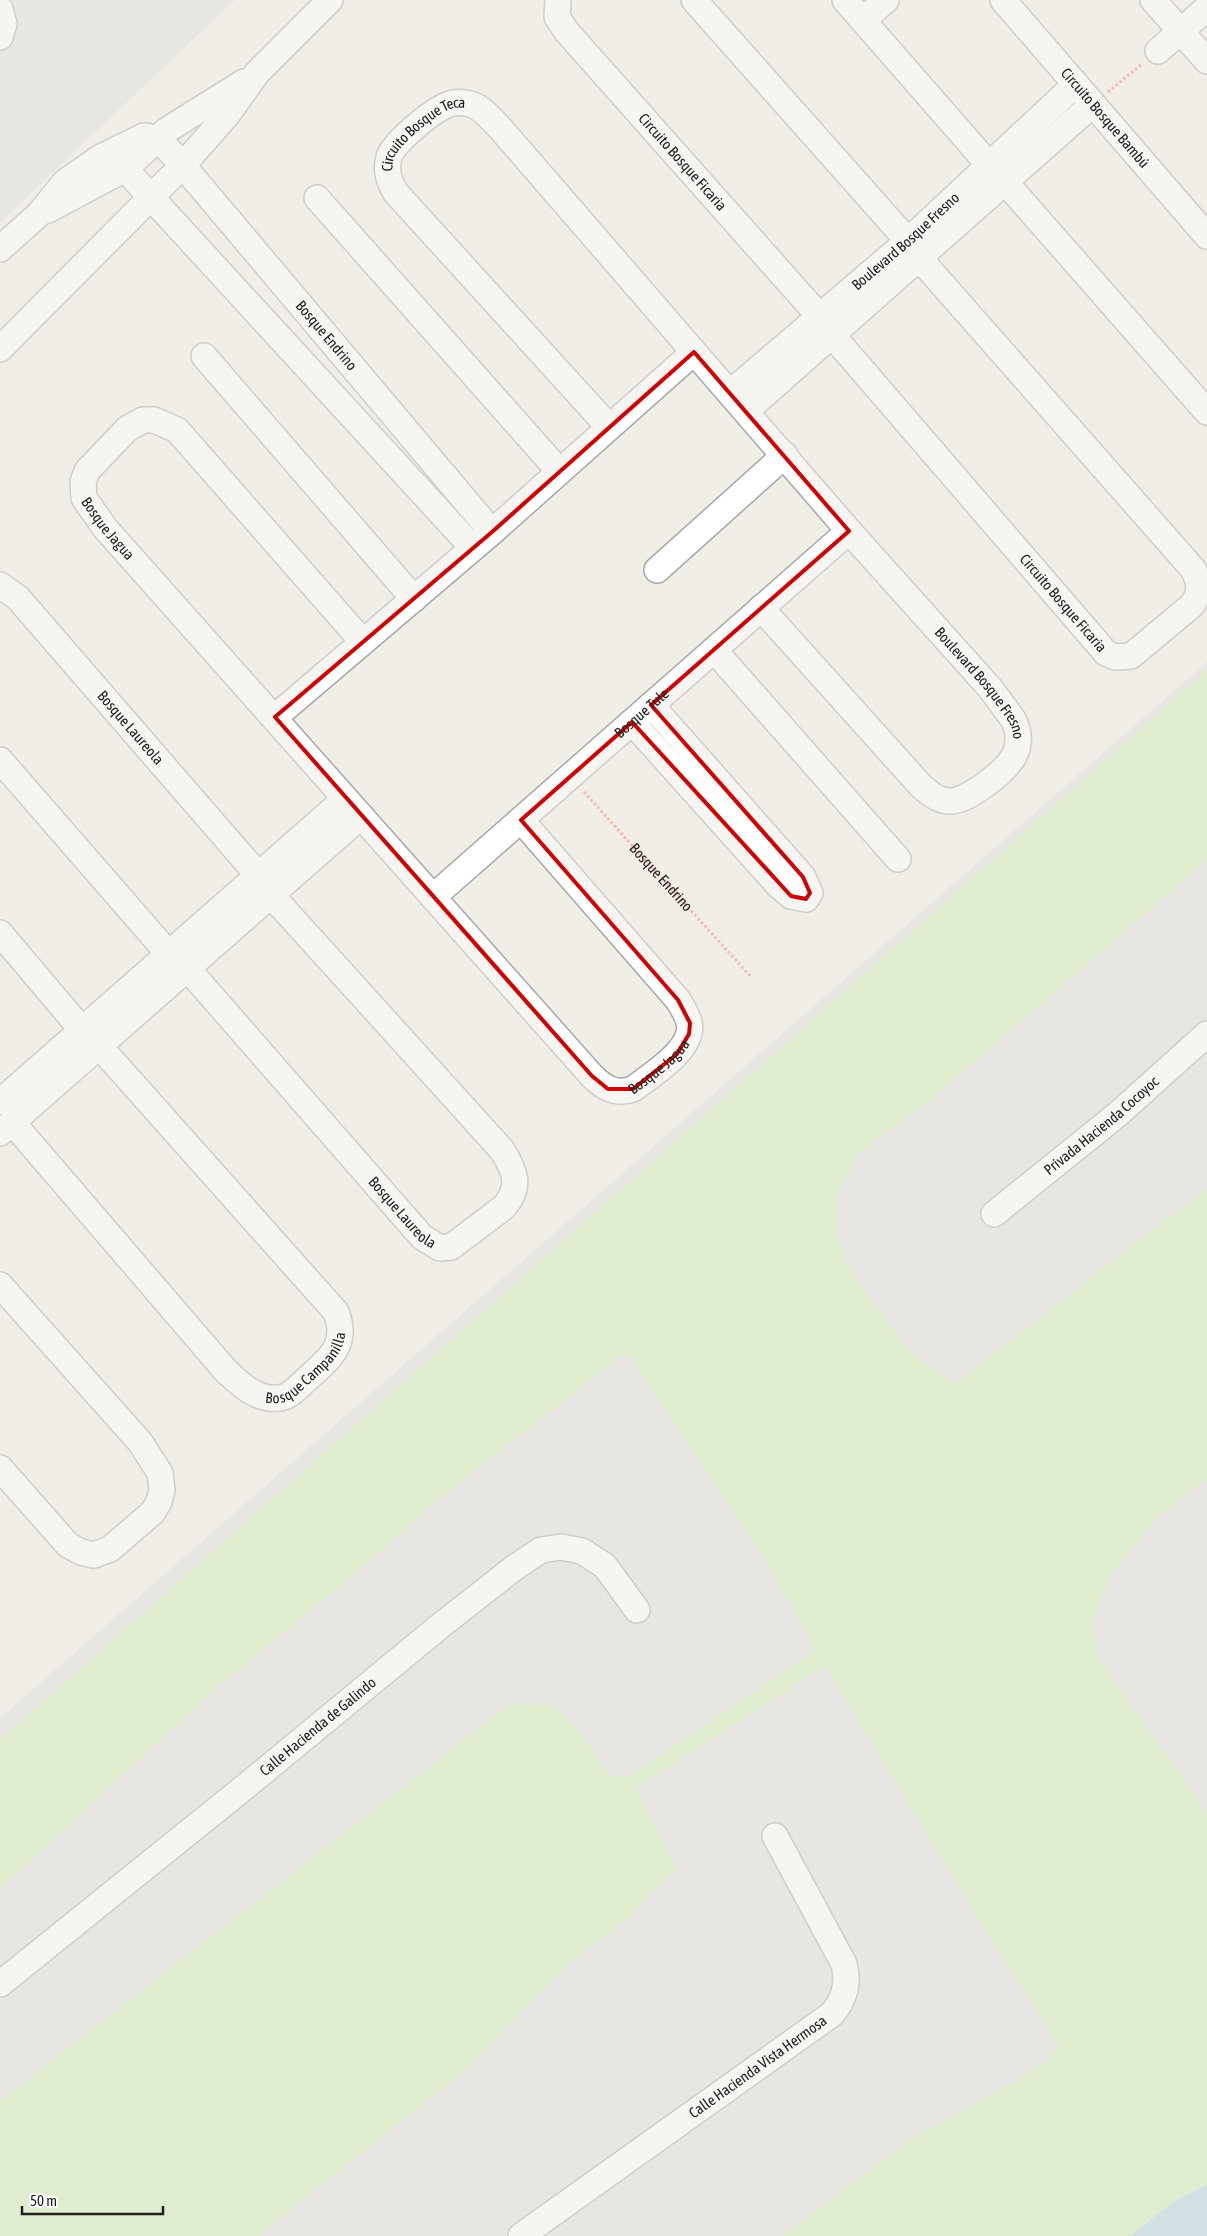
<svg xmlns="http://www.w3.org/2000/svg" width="1207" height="2236" font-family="'Asap Condensed',sans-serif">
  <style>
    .residential { fill: #dedddd }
    .grass { fill: #cbeaad }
    .water { fill: #a8d1de }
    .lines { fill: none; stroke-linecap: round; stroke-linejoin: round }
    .minor-casing { stroke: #a7a7a7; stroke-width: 28 }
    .path { stroke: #fa7e6f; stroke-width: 3; stroke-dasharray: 2.5 2.5; stroke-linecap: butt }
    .minor { stroke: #fff; stroke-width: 25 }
    .marked { fill: none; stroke: #d00201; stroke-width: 4; stroke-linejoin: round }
    .labels { text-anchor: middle; stroke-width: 5; stroke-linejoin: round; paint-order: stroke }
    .street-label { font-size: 15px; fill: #202020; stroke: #fff }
  </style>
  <rect width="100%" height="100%" fill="#f1ede7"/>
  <g class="residential">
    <path d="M0,0H235L0,222Z"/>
    <path d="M1207,662V2236H0V1718Z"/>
  </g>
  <path class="grass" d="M1207,670V861L930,1101L859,1153L836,1200L835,1234L849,1268L909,1351L955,1384L1166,1219L1207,1190V1479L1158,1517L1110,1577L1092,1620L1098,1658L1207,1812V2236H782L909,2141L1042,2065L1059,2046L987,1933L825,1666L636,1789L677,1868L626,1921L569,1964L459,2076L258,2236H0V2101L511,1703L555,1706L582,1734L610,1776L627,1777L816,1650L761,1553L627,1352L432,1505L367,1564L209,1695L0,1890V1740Z"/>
  <path class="water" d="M1207,2185V2236H1130L1175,2201Z"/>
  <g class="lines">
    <defs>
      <g id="minor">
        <path id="s2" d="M558,0L557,17L567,32L820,317"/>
        <path d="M694,0L908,241"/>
        <path d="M845,0L990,166"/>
        <path id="s3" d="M1003,0L1207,236"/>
        <path d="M1153,0L1207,61"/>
        <path d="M0,9L4,24L0,37"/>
        <path d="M863,20L886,0"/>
        <path d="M1158,51L1207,8"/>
        <path d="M125,169L473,548"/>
        <path d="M1006,183L1207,412"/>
        <path d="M317,198L559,471"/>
        <path d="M48,210L125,169L167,130L244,82"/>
        <path id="s4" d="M0,249L39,214L65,182L101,157L144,136C159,135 175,157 185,168L492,532"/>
        <path id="s5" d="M832,335L1106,653L1115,657L1131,656L1191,606C1201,593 1201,584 1193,569L920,259"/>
        <path d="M0,349L183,165L227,115L257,73L330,0"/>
        <path d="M204,356L414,599"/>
        <path id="s6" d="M730,393L908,241L1076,84"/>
        <path d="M746,411L1093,104"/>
        <path id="s7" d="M609,427L396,193C389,181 385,171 389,157C394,142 432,111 447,105C454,102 462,102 470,104C482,107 491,119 500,128L849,531L990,688L1013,719C1019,731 1021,743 1014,756C1005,772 966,803 948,801C937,800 929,793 921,786L761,608"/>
        <path d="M657,570L785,455"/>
        <path id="s8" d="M0,585L18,598L258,875"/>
        <path id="s9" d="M363,642L177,430L154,420H143L127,429L87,471L83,482L84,498L105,528L592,1076C604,1088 616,1095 633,1089C651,1075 696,1048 689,1022C687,1014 682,1007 678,1000L521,820"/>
        <path d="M714,650L898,859"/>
        <path d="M275,717L492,532L694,352"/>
        <path d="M632,722L778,885L791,896L806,899L810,893L803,877L651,705"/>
        <path d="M0,760L168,953"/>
        <path id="s10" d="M433,897L849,531"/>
        <path d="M0,933L82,1030"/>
        <path id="s11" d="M187,968L422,1237L440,1248L451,1247L504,1207C522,1186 515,1171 502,1150L272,896"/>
        <path d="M0,1102L345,799"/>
        <path id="s12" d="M12,1122L226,1371C240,1384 257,1401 279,1398C290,1397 298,1387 307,1379C329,1359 349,1345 336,1312L100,1047"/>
        <path d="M0,1133L361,816"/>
        <path id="s13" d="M994,1214L1118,1114L1207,1034"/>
        <path d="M0,1285L140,1442L160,1473L162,1490L159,1502L152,1513L110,1549L94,1555L81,1552L68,1545L0,1468"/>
        <path id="s14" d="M0,1984L246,1786L440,1626L514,1568L541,1550L561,1547L582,1551L605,1566L637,1610"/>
        <path id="s15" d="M521,2236L832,2014C845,1999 849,1983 844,1964L775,1836"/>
      </g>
    </defs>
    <use href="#minor" class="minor-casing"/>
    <g class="path">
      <path d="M1108,92L1142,64"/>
      <path id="s1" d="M584,792L751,977"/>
    </g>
    <use href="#minor" class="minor"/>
  </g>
  <path d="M0 0H1207V2236H0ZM694,352L849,531L651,705L803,877L810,893L806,899L791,896L632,722L521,820L678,1000L690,1023L689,1034L677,1054L633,1089H608L592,1076L275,717L492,532Z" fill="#f1ede7" fill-opacity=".55" fill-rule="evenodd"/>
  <path class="marked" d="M694,352L849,531L651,705L803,877L810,893L806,899L791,896L632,722L521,820L678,1000L690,1023L689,1034L677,1054L633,1089H608L592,1076L275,717L492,532Z"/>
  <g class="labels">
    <g class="street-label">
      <text dy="5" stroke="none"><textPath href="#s3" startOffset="156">Circuito Bosque Bambú</textPath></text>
      <text dy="5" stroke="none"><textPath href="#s7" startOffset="396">Circuito Bosque Teca</textPath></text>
      <text dy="5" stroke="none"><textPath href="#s2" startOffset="209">Circuito Bosque Ficaria</textPath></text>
      <text dy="5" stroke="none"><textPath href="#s6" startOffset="232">Boulevard Bosque Fresno</textPath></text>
      <text dy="5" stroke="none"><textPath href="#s4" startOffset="458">Bosque Endrino</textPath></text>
      <text dy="5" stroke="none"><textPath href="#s9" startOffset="461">Bosque Jagua</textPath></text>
      <text dy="5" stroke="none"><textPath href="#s5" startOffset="354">Circuito Bosque Ficaria</textPath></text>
      <text dy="5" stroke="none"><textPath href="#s7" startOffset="1230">Boulevard Bosque Fresno</textPath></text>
      <text dy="5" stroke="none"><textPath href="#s10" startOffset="278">Bosque Tule</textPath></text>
      <text dy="5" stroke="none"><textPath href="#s8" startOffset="194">Bosque Laureola</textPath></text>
      <text dy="5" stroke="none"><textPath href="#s1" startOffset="115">Bosque Endrino</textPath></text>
      <text dy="5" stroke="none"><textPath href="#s9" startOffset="1272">Bosque Jagua</textPath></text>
      <text dy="5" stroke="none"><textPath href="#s13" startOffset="139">Privada Hacienda Cocoyoc</textPath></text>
      <text dy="5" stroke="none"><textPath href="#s11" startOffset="326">Bosque Laureola</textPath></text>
      <text dy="5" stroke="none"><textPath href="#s12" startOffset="430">Bosque Campanilla</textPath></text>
      <text dy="5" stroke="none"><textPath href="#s14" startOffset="409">Calle Hacienda de Galindo</textPath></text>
      <text dy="5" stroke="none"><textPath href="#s15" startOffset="291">Calle Hacienda Vista Hermosa</textPath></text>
    </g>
  </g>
  <path d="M22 2206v8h141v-8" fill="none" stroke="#202020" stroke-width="2.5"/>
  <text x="30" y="2206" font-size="15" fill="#202020" stroke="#ffffff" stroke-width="4" paint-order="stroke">50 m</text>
</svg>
